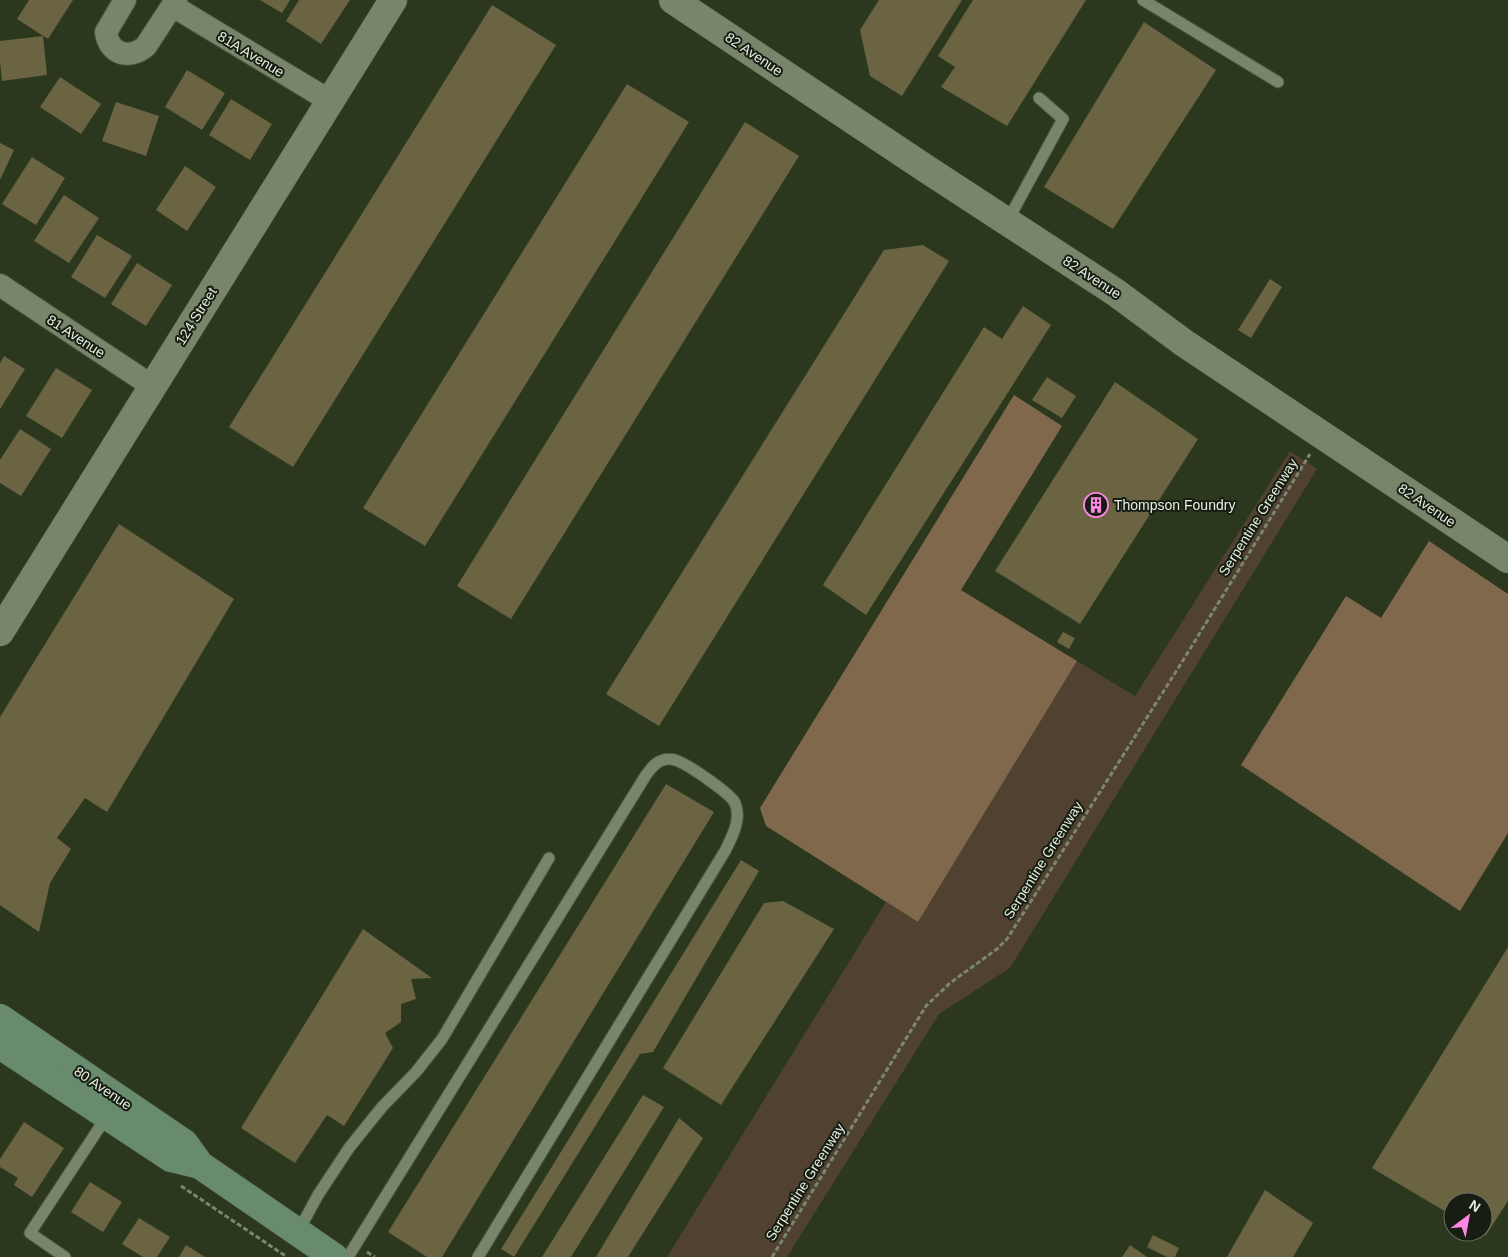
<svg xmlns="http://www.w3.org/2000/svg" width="1508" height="1257" font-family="Arial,sans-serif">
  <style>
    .green { fill: #514130 }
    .forest { fill: #80684d }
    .building { fill: #6a6443 }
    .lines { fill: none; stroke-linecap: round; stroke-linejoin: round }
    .service-casing { stroke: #4a553f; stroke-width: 13 }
    .minor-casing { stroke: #4a553f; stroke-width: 24 }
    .tertiary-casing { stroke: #4a553f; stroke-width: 29 }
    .secondary-casing { stroke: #4a553f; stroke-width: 29 }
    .path { stroke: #7b8671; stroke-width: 3; stroke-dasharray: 5 2.5; stroke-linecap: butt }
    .service { stroke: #77866a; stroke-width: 11 }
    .minor { stroke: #77866a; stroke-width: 22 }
    .tertiary { stroke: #77866a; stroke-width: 28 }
    .secondary { stroke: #678b6c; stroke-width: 28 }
    .labels { text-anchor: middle; stroke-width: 4; stroke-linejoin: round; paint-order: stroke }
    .street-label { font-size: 14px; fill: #e6efdf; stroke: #171d12 }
    .poi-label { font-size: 14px; fill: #e6efdf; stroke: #171d12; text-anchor: start }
  </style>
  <rect width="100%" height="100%" fill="#2b381e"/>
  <path class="green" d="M1290,451L1317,469L1010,968L939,1014L787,1257H667L886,902L918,922L1077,661L1135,696Z"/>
  <g class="forest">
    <path d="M1014,395L1062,426L961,590L1077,661L918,922L766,826L760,808Z"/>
    <path d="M1429,541L1508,594V833L1460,911L1241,765L1346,596L1381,618Z"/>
  </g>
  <g class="building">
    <path d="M29,0H73L48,39L17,19Z"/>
    <path d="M260,0H290L282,13Z"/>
    <path d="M299,0H350L321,44L286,21Z"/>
    <path d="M879,0H962L902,96L870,76L860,30Z"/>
    <path d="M973,0H1086L1007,126L941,87L955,67L938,56Z"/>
    <path d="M492,5L556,45L293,467L229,427Z"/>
    <path d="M1144,22L1216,70L1113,229L1044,187Z"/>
    <path d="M43,36L47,75L2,81L0,62V41Z"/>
    <path d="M187,70L225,93L202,130L165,107Z"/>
    <path d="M60,77L101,104L81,134L40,107Z"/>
    <path d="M627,84L689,122L425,546L363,508Z"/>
    <path d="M231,99L272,124L250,160L209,135Z"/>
    <path d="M116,102L159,116L146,156L102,141Z"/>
    <path d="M745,122L799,156L511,619L457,586Z"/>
    <path d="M0,143L14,150L0,180Z"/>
    <path d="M32,157L65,178L36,225L2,204Z"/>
    <path d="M185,166L216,187L187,231L156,210Z"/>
    <path d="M64,195L99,218L69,263L34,241Z"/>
    <path d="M97,235L132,256L105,298L71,277Z"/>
    <path d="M923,245L949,261L659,726L606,694L884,250Z"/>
    <path d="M137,263L172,285L146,326L111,304Z"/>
    <path d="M1270,279L1282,287L1251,338L1238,330Z"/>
    <path d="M1023,306L1051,325L866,615L823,585L984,327L1002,339Z"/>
    <path d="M4,356L25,369L0,409V363Z"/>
    <path d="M56,368L92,390L62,438L26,416Z"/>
    <path d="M1047,377L1076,396L1062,418L1032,400Z"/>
    <path d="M1115,382L1198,439L1080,624L995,571Z"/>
    <path d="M20,429L51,449L21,496L0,483V460Z"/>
    <path d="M119,524L234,599L107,812L85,798L57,838L71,849L50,883L39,932L0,905V717Z"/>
    <path d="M1063,632L1075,638L1069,649L1057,642Z"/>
    <path d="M666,784L714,812L442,1257H427L388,1232Z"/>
    <path d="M741,860L759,871L653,1052L640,1054L514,1257L501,1249Z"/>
    <path d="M783,901L834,929L721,1105L663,1068L764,903Z"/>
    <path d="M363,929L432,978L411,979L416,999L401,1004V1022L385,1033L393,1048L344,1126L327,1115L295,1163L241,1128Z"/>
    <path d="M1508,947V1201L1486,1235L1480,1232H1483V1202H1453V1216L1372,1168Z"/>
    <path d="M643,1095L664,1107L571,1257H542Z"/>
    <path d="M679,1118L703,1138L628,1257H596Z"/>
    <path d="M24,1122L64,1148L32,1197L14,1185L18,1178L0,1167V1159Z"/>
    <path d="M90,1182L122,1202L103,1232L71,1212Z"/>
    <path d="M1265,1190L1313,1223L1293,1257H1227Z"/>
    <path d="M139,1218L170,1237L157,1257H143L122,1244Z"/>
    <path d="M1153,1235L1179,1248L1175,1257H1167L1147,1247Z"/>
    <path d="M186,1245L205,1257H179Z"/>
    <path d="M1130,1245L1147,1257H1122Z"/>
  </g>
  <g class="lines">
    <defs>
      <g id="service">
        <path d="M1143,0L1278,82"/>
        <path d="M1007,222L1063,119L1039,98"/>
        <path d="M298,1232L318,1195L349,1148L382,1107L416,1072L442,1039L549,858"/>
        <path d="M65,1257L30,1233L107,1116"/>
        <path d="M348,1257L646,775C651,769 655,762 663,760C666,759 672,759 675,760C686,763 730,793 735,803C742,819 732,837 725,851L478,1257"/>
      </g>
      <g id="minor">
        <path d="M125,0L106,32C109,55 130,60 146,46L176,0"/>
        <path d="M173,6L330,101"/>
        <path d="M0,285L152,386"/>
      </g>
      <g id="tertiary">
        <path d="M673,0L925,168L1115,292L1184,343L1508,559"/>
        <path d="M0,632L393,0"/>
      </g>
      <g id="secondary">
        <path d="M0,1018L184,1143L200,1165L334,1257"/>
        <path d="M0,1045L171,1158L200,1165"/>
      </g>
    </defs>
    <use href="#service" class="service-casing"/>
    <use href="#minor" class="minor-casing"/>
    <use href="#tertiary" class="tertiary-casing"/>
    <use href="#secondary" class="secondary-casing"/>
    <g class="path">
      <path d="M181,1186L287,1257"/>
      <path d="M367,1252L375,1257"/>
      <path d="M772,1257L926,1006L950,983L997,949L1007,939L1182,662L1310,454"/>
    </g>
    <use href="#service" class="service"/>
    <use href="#minor" class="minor"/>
    <use href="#tertiary" class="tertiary"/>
    <use href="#secondary" class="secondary"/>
  </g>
  <defs>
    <symbol id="building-ring" viewBox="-11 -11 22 22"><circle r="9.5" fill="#171d12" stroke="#fd86e3" stroke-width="1.5"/><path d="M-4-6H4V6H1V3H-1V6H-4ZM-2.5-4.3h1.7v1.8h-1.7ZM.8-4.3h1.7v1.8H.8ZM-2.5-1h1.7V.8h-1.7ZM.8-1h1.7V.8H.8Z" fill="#fd86e3"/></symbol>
  </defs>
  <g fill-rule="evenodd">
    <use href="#building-ring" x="1082" y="491" width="28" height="28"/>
  </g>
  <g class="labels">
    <g class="street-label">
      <text transform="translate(251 54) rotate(31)" y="5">81A Avenue</text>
      <text transform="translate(754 54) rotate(34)" y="5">82 Avenue</text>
      <text transform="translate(1092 277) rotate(33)" y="5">82 Avenue</text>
      <text transform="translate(196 316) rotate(-58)" y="5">124 Street</text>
      <text transform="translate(76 336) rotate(33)" y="5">81 Avenue</text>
      <text transform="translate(1427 505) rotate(34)" y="5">82 Avenue</text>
      <text transform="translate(1258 517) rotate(-58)" y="5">Serpentine Greenway</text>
      <text transform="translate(1043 860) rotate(-58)" y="5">Serpentine Greenway</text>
      <text transform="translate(103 1088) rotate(34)" y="5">80 Avenue</text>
      <text transform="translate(805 1182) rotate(-58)" y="5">Serpentine Greenway</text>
    </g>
    <g class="poi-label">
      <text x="1114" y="510">Thompson Foundry</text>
    </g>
  </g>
  <g transform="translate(1468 1217) rotate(32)"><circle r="24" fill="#171d12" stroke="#6a7164"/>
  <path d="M0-4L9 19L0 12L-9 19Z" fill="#fd86e3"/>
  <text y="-8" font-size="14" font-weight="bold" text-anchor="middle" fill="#e6efdf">N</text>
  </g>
</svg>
